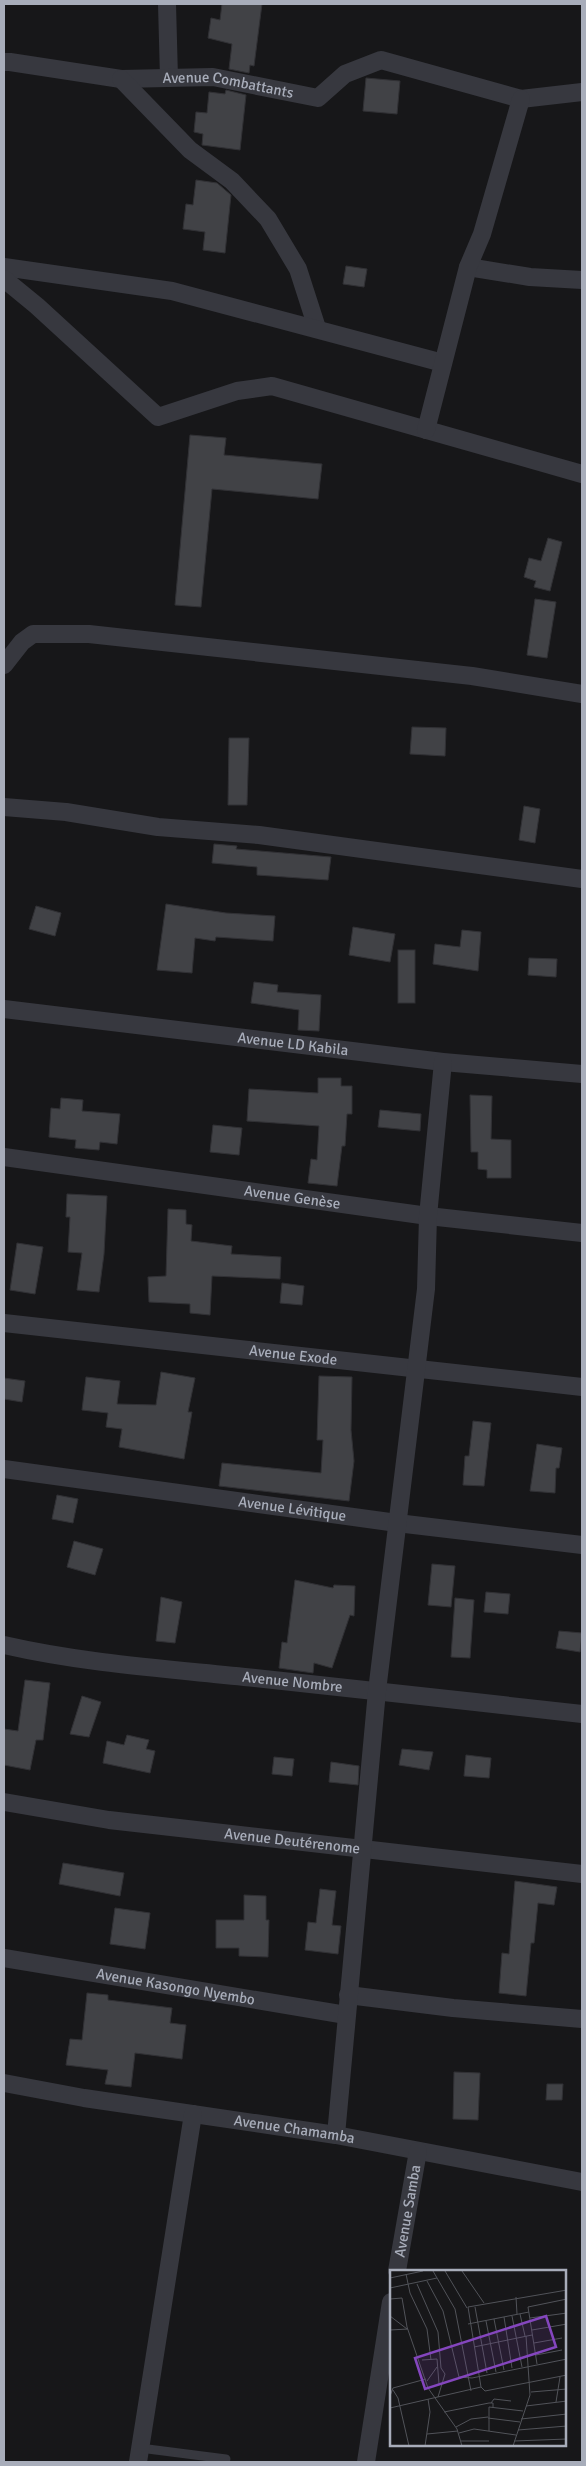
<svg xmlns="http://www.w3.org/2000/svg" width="586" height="2466" font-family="Signika,sans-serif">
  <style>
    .building { fill: #414246; stroke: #313135 }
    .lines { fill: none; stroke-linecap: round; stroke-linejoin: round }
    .lane { stroke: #37383f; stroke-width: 9 }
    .street { stroke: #37383f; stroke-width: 18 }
    .labels { text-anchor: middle; stroke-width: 4; stroke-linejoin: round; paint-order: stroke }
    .street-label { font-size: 15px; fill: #a8adba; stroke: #121214 }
    .inset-road { fill: none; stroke: #515359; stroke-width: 1 }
    .view { fill: #8446be; fill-opacity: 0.15; stroke: #8446be; stroke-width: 2.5 }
    .inset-edge { fill: none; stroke: #a8adba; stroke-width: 2.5 }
  </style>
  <rect width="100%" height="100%" fill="#171719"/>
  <g class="building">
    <path d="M222,4H262L254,66L250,65L249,73L229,69L232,44L208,38L211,18L220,20Z"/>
    <path d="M366,78L400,81L397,114L363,111Z"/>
    <path d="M226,90L246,95L240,150L202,145L203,134L194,132L196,112L207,113L209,92L225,94Z"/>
    <path d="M196,180L217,183L231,195L225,253L203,250L205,232L183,229L186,204L193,205Z"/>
    <path d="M346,266L367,269L364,287L343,284Z"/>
    <path d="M190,435L226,438L224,455L322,464L318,499L212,489L201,607L175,605Z"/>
    <path d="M548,538L562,542L550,591L534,587L536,581L524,577L529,558L541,561Z"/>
    <path d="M535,599L556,602L547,658L527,655Z"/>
    <path d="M412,727L446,728L445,756L410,754Z"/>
    <path d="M229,738H249L247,805H228Z"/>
    <path d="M524,806L540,809L535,843L519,840Z"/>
    <path d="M214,844L237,846L236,849L331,857L328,880L257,875V867L212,863Z"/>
    <path d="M166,904L226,913L275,916L273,941L216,937L215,941L195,938L192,973L157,970Z"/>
    <path d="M36,906L61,913L55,936L29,929Z"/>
    <path d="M353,927L395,934L390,962L349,955Z"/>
    <path d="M462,930L481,932L478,971L433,964L435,944L460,947Z"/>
    <rect x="398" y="950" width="17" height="53"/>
    <path d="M529,958L557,959L556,977L528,975Z"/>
    <path d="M254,982L278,985L277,992L321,995L319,1031L298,1030L299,1010L251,1003Z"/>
    <path d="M318,1078H341V1086H352V1114H347L345,1146H342L337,1186L308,1183L311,1159L317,1160L319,1126L247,1121L249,1089L318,1093Z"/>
    <path d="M470,1095L492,1096L491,1139L511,1140V1178H487V1170L478,1169V1152H471Z"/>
    <path d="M61,1098L83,1100L82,1111L120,1114L117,1144L100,1142L99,1150L75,1148L76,1140L49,1137L51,1108L60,1109Z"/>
    <path d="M380,1110L421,1114L420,1131L378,1127Z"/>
    <path d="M213,1125L242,1128L239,1155L210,1152Z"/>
    <path d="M67,1194L107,1196L104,1254L99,1292L77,1290L82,1253L68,1252L70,1217H66Z"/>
    <path d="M168,1209L186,1210V1224L192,1225L191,1241L232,1246L231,1254L281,1257L280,1279L212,1276L210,1315L190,1313V1304L149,1302L148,1277L166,1276Z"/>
    <path d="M17,1243L43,1247L35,1294L10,1290Z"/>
    <path d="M282,1283L304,1286L302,1305L280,1303Z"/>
    <path d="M161,1372L195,1378L188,1412H192L184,1459L119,1447L122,1429L106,1427L108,1413L82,1410L86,1377L120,1381L117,1404L156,1405Z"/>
    <path d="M319,1376L352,1377L351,1430L354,1461L349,1501L219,1486L222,1463L321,1473L323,1440H317Z"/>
    <path d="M4,1378L25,1381L22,1402L4,1399Z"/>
    <path d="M473,1421L491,1423L484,1486L463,1485L465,1456H469Z"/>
    <path d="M537,1444L562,1448L559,1468H556L555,1493L530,1491Z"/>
    <path d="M57,1495L78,1499L73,1523L52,1519Z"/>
    <path d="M74,1541L103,1549L95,1575L67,1567Z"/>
    <path d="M432,1564L455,1566L451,1607L428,1605Z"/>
    <path d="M295,1580L333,1588L334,1585L355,1586L354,1616L350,1615L332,1668L314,1663L313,1673L279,1668L282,1642L287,1643Z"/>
    <path d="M486,1592L510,1594L508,1614L484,1612Z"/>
    <path d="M161,1597L182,1602L175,1643L156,1641Z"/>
    <path d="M455,1598L474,1600L470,1658L451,1657Z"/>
    <path d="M559,1631L582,1633L580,1652L556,1648Z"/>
    <path d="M25,1680L50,1683L43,1740H36L30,1770L4,1765V1729L18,1731Z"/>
    <path d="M82,1696L101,1702L89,1737L70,1734Z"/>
    <path d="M127,1735L149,1740L146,1749L155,1751L150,1773L103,1763L107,1741L124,1745Z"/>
    <path d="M402,1749L433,1752L429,1770L399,1765Z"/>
    <path d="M466,1755L491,1758L489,1778L464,1776Z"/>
    <path d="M274,1757L294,1759L292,1776L272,1774Z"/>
    <path d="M331,1762L359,1766L358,1785L329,1782Z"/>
    <path d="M63,1863L124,1873L120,1896L59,1884Z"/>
    <path d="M515,1881L557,1887L554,1905L538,1903L534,1943H531L526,1996L499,1993L502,1953L509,1954Z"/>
    <path d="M320,1889L336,1891L332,1925L341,1926L338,1954L305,1950L308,1922L316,1923Z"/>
    <path d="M244,1895L266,1896V1920H269L268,1957L239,1956V1948H216V1920H244Z"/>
    <path d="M115,1908L150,1913L145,1949L110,1944Z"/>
    <path d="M87,1993L108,1995V2000L172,2008L170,2023L186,2025L182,2059L135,2053L131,2087L105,2084L108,2070L66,2065L70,2039L82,2040Z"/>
    <path d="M454,2072L480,2073L478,2120L453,2119Z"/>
    <path d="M547,2084H563L562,2100H546Z"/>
  </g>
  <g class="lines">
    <path class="lane" d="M140,2448L226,2459"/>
    <g class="street">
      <path d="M167,4L169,78"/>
      <path id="s1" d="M4,62H10L121,79L213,77L318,98L345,74L381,60L521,99L582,92"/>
      <path d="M121,79L190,150L232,181L268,219L298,269L317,328"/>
      <path d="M4,267L172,291L443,363"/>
      <path d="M468,267L530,277L582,280"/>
      <path d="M4,279L37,306L158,417L237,391L272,386L582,474"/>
      <path d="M426,430L468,267L482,234L521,99"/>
      <path d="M4,665L22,642L33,634H89L472,676L582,694"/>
      <path d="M4,807L66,812L158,827L259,835L582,879"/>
      <path id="s2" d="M4,1009L443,1062L582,1074"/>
      <path id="s3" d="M4,1157L428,1216L582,1233"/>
      <path id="s4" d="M4,1323L582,1387"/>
      <path id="s5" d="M4,1469L397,1523L582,1545"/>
      <path id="s6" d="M4,1645C87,1664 171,1669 255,1678C364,1689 473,1702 582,1714"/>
      <path id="s7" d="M4,1802L109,1820L582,1874"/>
      <path id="s8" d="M4,1958L346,2015"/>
      <path d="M348,1995L453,2008L582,2019"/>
      <path id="s9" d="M4,2083L84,2098L336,2135L582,2182"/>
      <path d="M336,2135L377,1691L426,1289L428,1216L443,1062"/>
      <path id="s10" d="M397,2271L418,2151"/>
      <path d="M138,2462L193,2114"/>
      <path d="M366,2462L391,2302"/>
    </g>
  </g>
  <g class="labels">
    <g class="street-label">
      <text dy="5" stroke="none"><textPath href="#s1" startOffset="226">Avenue Combattants</textPath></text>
      <text dy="5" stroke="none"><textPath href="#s2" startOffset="291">Avenue LD Kabila</textPath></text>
      <text dy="5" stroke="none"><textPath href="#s3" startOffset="291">Avenue Genèse</textPath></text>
      <text dy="5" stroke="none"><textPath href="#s4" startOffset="291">Avenue Exode</textPath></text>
      <text dy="5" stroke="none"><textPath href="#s5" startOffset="291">Avenue Lévitique</textPath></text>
      <text dy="5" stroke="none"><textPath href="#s6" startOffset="291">Avenue Nombre</textPath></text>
      <text dy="5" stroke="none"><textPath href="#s7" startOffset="291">Avenue Deutérenome</textPath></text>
      <text dy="5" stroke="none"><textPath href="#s8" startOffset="174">Avenue Kasongo Nyembo</textPath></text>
      <text dy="5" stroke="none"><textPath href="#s9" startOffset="294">Avenue Chamamba</textPath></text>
      <text dy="5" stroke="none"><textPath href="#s10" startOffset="61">Avenue Samba</textPath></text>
    </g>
  </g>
  <g transform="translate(390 2270)">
    <rect width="176" height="176" fill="#171719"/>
    <path class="inset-road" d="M43,1L65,39L81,121M55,1L77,38M72,1L94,33M16,4L20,23L37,59L41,90M0,8L33,1M37,11L53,41L69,107L82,108L177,89M27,14L48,62L51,98L55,104L48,127M0,18L47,8M126,27L127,44M0,29L12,28L17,57L38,118L67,159L72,176M85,37L97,103M130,44L135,66M0,46L17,59M122,46L132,97M114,47L122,98M140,48L177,43M104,49L114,100M96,51L106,102M78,54L139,42M0,60L18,59M142,60L177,54M144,73L172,68M84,77L142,65M146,85L172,80M47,89L49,114M32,90L47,89M147,94L138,37L177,29M37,111L47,97M91,117L95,121L177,105M3,120L8,128L19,176M141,122L177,119M0,126L3,118L36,109M166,132L170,107M101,133L104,129L121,131M136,136L177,131M0,138L91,117L78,37L177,20M54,142L99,133H103V138M98,148L130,152M131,149L177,144M66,157L81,149L98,147M128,160L177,156M99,161V137L133,141M69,163L84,159L126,165M37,164L68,161M71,171H99M124,171L177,169M35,176L40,142L38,129M123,176L140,125L136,66"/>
    <path class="view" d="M156,46L166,77L35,119L25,88Z"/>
    <rect width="176" height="176" class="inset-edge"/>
  </g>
  <rect width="586" height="2466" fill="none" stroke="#a8adba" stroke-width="10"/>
</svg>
